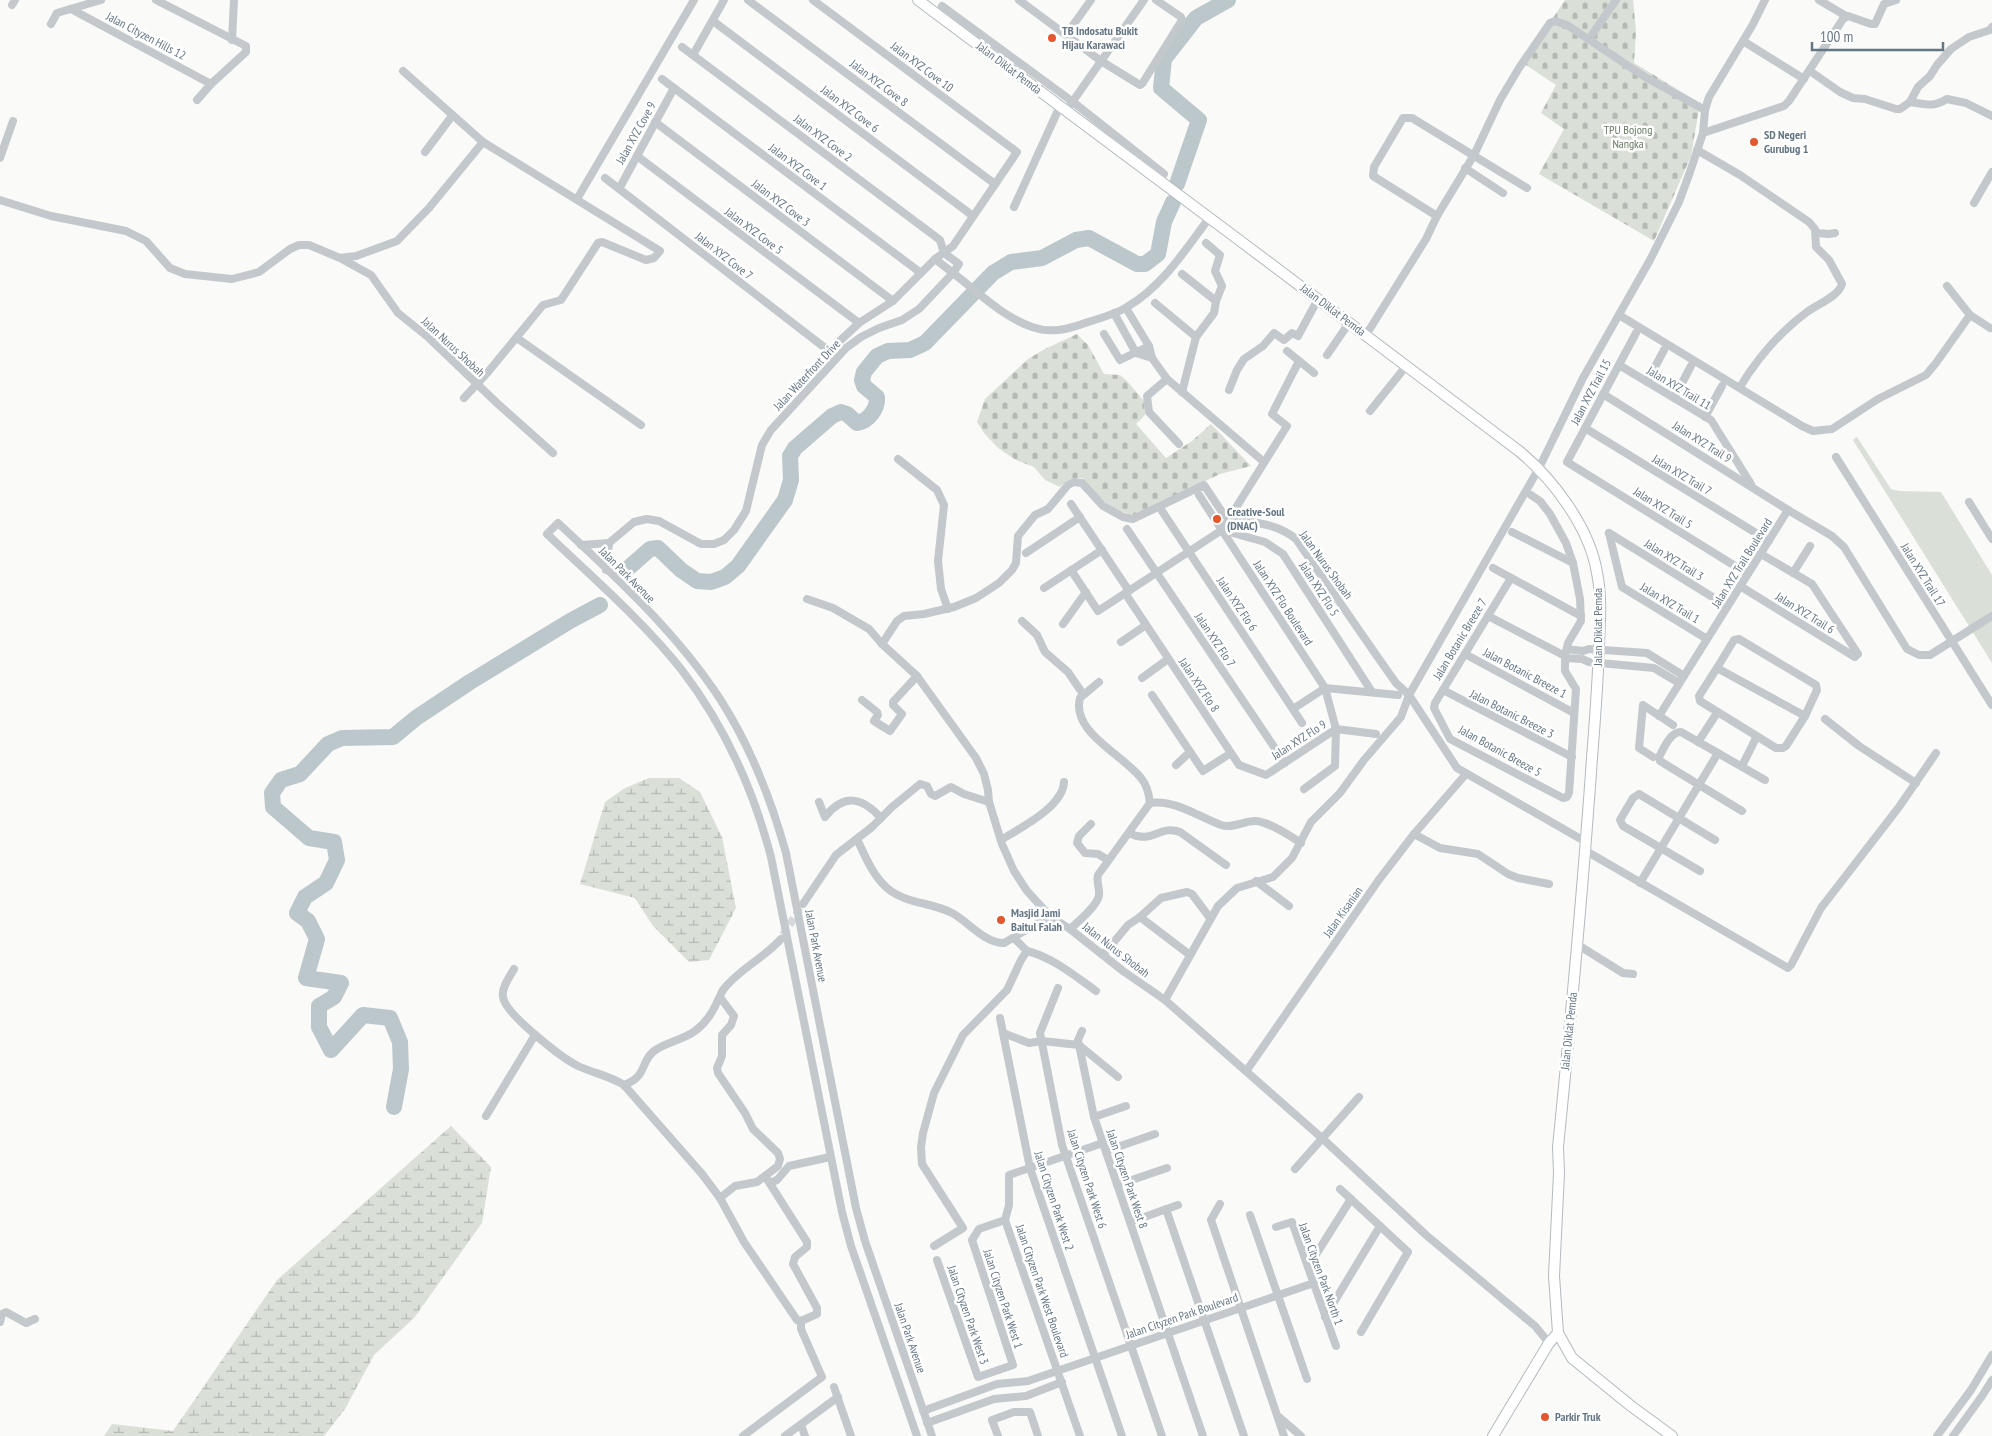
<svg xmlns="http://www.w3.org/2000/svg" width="1992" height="1436" font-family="'PT Sans Narrow',sans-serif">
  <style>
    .wetland { fill: url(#wetland-marsh) }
    .cemetery { fill: url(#cemetery-stones) }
    .park { fill: #dadfd7 }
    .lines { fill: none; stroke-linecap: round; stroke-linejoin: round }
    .river { stroke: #bbc7cb; stroke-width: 16 }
    .street-tunnel { stroke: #d5d9db; stroke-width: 8; stroke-dasharray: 8 4; stroke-linecap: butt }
    .secondary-casing { stroke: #b3babf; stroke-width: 12 }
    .street { stroke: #c3c8cc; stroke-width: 8 }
    .secondary { stroke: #fff; stroke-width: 10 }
    .street-bridge { stroke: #c3c8cc; stroke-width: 8 }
    .poi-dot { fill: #e4572e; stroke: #fff; stroke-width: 2 }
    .labels { text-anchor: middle; stroke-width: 5; stroke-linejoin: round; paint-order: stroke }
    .poi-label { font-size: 12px; font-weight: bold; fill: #657683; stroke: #fff; text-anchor: start }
    .street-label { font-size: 12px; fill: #657683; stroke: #fff }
    .park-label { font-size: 12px; fill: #687a64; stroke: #fff }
  </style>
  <defs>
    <pattern id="wetland-marsh" width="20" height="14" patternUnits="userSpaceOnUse" patternTransform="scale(1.25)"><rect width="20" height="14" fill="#dadfd7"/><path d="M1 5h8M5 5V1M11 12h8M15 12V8" fill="none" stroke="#b4b9b4"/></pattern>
    <pattern id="cemetery-stones" width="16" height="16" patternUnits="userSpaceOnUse" patternTransform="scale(1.25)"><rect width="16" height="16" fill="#dadfd7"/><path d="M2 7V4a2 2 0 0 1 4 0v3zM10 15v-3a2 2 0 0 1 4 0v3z" fill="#b4b9b4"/></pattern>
  </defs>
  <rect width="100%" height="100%" fill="#fafaf8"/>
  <g class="wetland">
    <path d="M649,778H679L700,792L722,837L736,908L709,960L689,962L653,926L635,898L580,884L605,802L625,788Z"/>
    <path d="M451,1126L491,1167L482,1223L414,1318L374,1355L345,1409L324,1436H104L112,1424L173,1431L277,1280Z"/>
  </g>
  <g class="cemetery">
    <path d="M1565,0H1633L1636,31L1634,63L1700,103L1691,156L1654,241L1539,174L1564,129L1541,113L1556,85L1523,63Z"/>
    <path d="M1077,334L1088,345L1104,374L1120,375L1127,381L1144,401L1145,415L1136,424L1166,458L1192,441L1211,424L1251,466L1220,474L1134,515C1107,510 1099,496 1082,478C1072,478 1067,479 1060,487L1045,480L1034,467L1016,460L998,448L984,433L977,422L985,399L1028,359L1045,349Z"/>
  </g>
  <path class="park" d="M1857,437L1891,489L1899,491L1941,492L1992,575V663L1853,440Z"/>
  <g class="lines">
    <g class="river">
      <path d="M1177,184L1199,120L1161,88L1164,59L1196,18L1228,0"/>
      <path d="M625,571L650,549L658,548L681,570L697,581L711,582L725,577L738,566L785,500L791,480L790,456L795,448L832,416L841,412L847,414L857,423C869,421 878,408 877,397L864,386L862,380L864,372L877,356L888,351L910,350L925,343L993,273L1011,262L1042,258L1076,240L1089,238L1137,264H1145L1158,254L1164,222L1173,202"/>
      <path d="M394,1107L401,1069L400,1042L390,1018L363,1015L331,1050L319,1027V1006L334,997L341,983L306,978L317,939L308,921L297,913L305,897L326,883L337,860L334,842L309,838L273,807L272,793L281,780L300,774L328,744L342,738L393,737L416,718L470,682L570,621L600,605"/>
    </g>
    <path class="street-tunnel" d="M783,935L803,904"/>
    <defs>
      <g id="secondary">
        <path d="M918,0L1243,243L1519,451C1553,479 1590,528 1597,573C1602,597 1600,620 1599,645C1598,682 1595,720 1592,758C1583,888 1571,1017 1558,1147L1559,1173L1554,1276L1558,1333L1572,1358L1631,1406L1672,1436"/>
        <path d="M1493,1436L1549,1343L1558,1333"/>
      </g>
    </defs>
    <use href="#secondary" class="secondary-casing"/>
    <g class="street">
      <path d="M156,0L246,46V52L211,84L197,100"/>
      <path d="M748,0L995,184"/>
      <path d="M1019,0L1101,61L1140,85L1142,84L1182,20L1181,17L1156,0"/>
      <path d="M1819,0L1846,16"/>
      <path d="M12,5L15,0"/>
      <path d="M942,6L1073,102L1164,174"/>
      <path d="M71,9L211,84"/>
      <path d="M713,21L973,216"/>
      <path d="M51,24L57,13L101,0"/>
      <path d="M1066,35L1091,0"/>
      <path d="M1589,39L1616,0"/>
      <path d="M232,40L234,0"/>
      <path d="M1743,41L1804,79"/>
      <path d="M682,47L940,240L944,253"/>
      <path d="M693,55L724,0"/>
      <path d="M403,71L483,142L660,251L654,258L646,260L602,242L598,243L561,300L543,305L488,372L464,398"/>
      <path d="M1810,71L1840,92L1853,98L1865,99L1896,109H1900L1910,102C1925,104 1932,108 1947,99L1966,103L1992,116"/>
      <path d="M662,79L921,273"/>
      <path d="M1910,102L1918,87L1930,76L1937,65L1951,49L1969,37L1990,30L1992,27"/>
      <path d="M1066,111L1144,0"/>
      <path d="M655,122L893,301"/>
      <path d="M1703,133L1784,106L1789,101L1843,19L1848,16L1871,24H1875L1884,4L1896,0"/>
      <path d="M1697,150L1740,175L1809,222L1815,229L1816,247L1829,260L1842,284C1839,296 1818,304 1807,312C1780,332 1757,359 1740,387"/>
      <path d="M425,152L452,116"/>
      <path d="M637,156L859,323"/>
      <path d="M0,158L13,121"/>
      <path d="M1465,168L1503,193"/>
      <path d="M605,178L829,351L859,323L893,301L935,259L953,246L1017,152L813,0"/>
      <path d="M619,189L674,88"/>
      <path d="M577,199L694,0"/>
      <path d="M0,200L51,216L126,231L146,241L170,268L185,274L232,279L259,272L290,249L299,245H309L340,258L356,256L397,241L429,208L483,142"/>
      <path d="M1974,203L1992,172"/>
      <path d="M1014,207L1060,106"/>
      <path d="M1437,216L1373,176L1374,167L1403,118H1412L1527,188"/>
      <path d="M1816,233L1829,234L1835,233"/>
      <path d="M340,258L371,275L398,313L429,338L498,404L553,453"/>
      <path d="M935,259L953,273L959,264L944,253"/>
      <path d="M1182,274L1216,301"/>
      <path d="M1947,286L1970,315L1990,328"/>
      <path d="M1155,303L1196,337"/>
      <path d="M1126,308L1149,346L1152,358L1167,379L1264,462"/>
      <path d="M1114,313L1136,353L1152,358"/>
      <path d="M1619,315L1802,426L1813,431L1832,429L1878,399L1926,375L1936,363L1970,315"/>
      <path d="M1636,333L1567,462L1748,574"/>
      <path d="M1104,334L1120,360L1149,346"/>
      <path d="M1366,335L1426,239L1437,216L1474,155L1500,100L1519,68L1550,23L1555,21L1567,25L1645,77L1705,110"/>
      <path d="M517,338L641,425"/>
      <path d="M1287,351L1314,373"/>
      <path d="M1327,355L1349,323"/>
      <path d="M1619,365L1711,420L1751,484"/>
      <path d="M1167,379L1147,396L1149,412L1179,444"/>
      <path d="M1647,382L1664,350"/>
      <path d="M1229,390L1237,370L1244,359L1263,346L1274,333L1284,340L1292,333L1298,336L1318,299"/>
      <path d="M1182,392L1196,337L1214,313L1216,301L1222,286L1215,271L1220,255L1206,243"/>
      <path d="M1603,394L1788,510"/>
      <path d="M1674,398L1691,366"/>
      <path d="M1370,411L1407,365"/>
      <path d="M1705,417L1722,386"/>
      <path d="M1585,428L1769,541"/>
      <path d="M1836,457L1992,705"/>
      <path d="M898,459L937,490L944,505L938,561L941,589L948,609"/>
      <path d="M1199,495L1325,688L1336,729L1335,766L1304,789"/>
      <path d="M1969,502L1992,539"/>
      <path d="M1071,504L1129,591"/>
      <path d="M1162,511L1302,723"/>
      <path d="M1238,520C1259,523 1279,525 1296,539L1379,659L1396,683L1409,695L1457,768L1586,842"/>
      <path d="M1127,529L1285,763"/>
      <path d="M1222,530L1265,542L1283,554L1372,692"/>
      <path d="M1512,532L1573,563"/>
      <path d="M1609,533L1622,587L1707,639"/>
      <path d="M1609,533L1727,606"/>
      <path d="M581,545L609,543L634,522L647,519L659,521L701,544H714L724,540L734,530L746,511L762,445L771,430L846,348L861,337L879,328L902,320L919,309L953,273C978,292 1003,317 1032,327C1052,334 1069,329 1088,322C1101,318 1116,314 1127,307C1163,286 1185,250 1210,217"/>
      <path d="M1026,553L1080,517"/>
      <path d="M1493,568L1581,616"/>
      <path d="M606,570L609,543"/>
      <path d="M1071,570L1098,611L1222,530L1287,426L1272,414L1299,361"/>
      <path d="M1793,573L1810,546"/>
      <path d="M1511,578L1435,703L1434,708L1450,739L1563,798L1567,797L1569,793L1576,689L1565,671V656L1568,643L1581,621L1580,599L1573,563L1566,543L1550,514L1540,501L1531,495"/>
      <path d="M1740,586L1855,657L1858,654L1812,584L1761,554"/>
      <path d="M1044,588L1102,550"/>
      <path d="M1125,593L1239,765L1266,775L1336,729L1376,734"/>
      <path d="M807,599L833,608L869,629L882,644L917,676L976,758L984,774L988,790L989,802L1002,844L1014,871L1027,891L1050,916L1070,929L1123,971L1165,1000L1323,1139L1426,1235L1535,1326L1549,1343"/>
      <path d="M1488,616L1565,656"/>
      <path d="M1022,621L1037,635L1045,652L1068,672L1083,694"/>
      <path d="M1063,624L1086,592"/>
      <path d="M1121,642L1146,625"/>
      <path d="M882,644L897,621L904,616L924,614L954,607L976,598L999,583L1012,570L1016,563L1018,536L1035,515L1048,509L1068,485L1074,482L1082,483L1103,506L1123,517L1133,519L1204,485L1224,515"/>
      <path d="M1567,649L1583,651L1589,649L1647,653L1684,676"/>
      <path d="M1465,654L1574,713"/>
      <path d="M1565,658L1582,659L1589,662L1654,668L1679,683"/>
      <path d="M1717,668L1805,716L1786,746L1783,748H1776L1700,701L1699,696Z"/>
      <path d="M1717,668L1734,640L1739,639L1816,685L1817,690L1805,716"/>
      <path d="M1142,678L1168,659"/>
      <path d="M1099,682L1080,698C1071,732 1122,754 1141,778C1147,785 1149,794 1150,803"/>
      <path d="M1443,690L1572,757"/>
      <path d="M1152,695L1203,771L1231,753"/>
      <path d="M862,700L877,712L878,715L874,721L890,731L902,714L893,705V702L917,676"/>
      <path d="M1293,709L1325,688L1398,695"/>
      <path d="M1659,716L1788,510L1832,536L1844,547L1907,649L1919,655H1930L1992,616"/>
      <path d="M1825,719L1859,746L1916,783"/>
      <path d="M1698,742L1717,713"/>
      <path d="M1653,757L1639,748L1643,705L1673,725"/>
      <path d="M1176,765L1190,752"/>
      <path d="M1742,766L1757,736"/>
      <path d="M819,802L825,817C844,793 862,797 881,818"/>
      <path d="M1742,811L1660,761L1659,757C1664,748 1670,732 1681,732L1765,780"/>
      <path d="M1091,824L1079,836L1077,843L1085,853L1098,854L1108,860"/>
      <path d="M1129,833C1152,845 1160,824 1180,832L1226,865"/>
      <path d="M1414,834L1440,848L1478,854L1508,874L1518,878L1549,884"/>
      <path d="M857,839C865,856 873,876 887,888C906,904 931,902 952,913C969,922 984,943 1004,943L1050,916"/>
      <path d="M1001,840C1020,828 1063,807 1064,782"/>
      <path d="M1586,851L1788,968L1791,965L1821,908L1899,807L1936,753"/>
      <path d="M1700,871L1623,826L1620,820L1633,798L1639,794L1715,840"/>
      <path d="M1256,881L1289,906"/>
      <path d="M1640,883L1718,753"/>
      <path d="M803,904L836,855L872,827L892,807L920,784L927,786L931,794L935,796L951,787L964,794L989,802"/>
      <path d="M1140,917L1161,898L1187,892L1192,894L1210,918"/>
      <path d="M1070,929C1078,922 1098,905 1099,895C1100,888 1096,883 1098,875L1150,803C1174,799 1199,817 1221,825C1233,829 1243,821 1255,821C1268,821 1290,836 1301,843"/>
      <path d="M1578,945L1623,973L1633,974"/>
      <path d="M1027,951C1052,957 1075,976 1096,991"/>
      <path d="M1103,955L1128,925L1140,917L1190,955"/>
      <path d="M514,969C510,976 501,988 503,997C505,1014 562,1058 578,1066C593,1073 610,1076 624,1085L702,1174L720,1198L744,1242L797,1320L801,1321"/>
      <path d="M1058,988L1040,1033L1062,1145L1162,1436"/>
      <path d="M720,997L734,1016L731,1025L722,1035V1056L717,1068L718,1073L745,1113L753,1129L778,1153L780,1159L778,1166L757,1182L735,1186L720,1198"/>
      <path d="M1165,1000L1218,906L1237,888L1273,877L1292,858L1311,822L1340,793L1364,760L1401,717L1409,695L1539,468L1583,378L1650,260L1679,202L1690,172L1703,133L1705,110L1709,97L1752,26L1765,0"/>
      <path d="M1000,1018L1030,1168L1122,1436"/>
      <path d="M1082,1031L1078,1040L1094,1117L1203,1436"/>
      <path d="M1003,1033L1029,1043L1042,1041L1079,1045L1118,1077"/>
      <path d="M1247,1070L1378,881L1414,834L1466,774"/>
      <path d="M624,1085C648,1076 640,1062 654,1051C666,1042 683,1040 695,1031C706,1023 713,1012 718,1000C720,997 721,993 723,990C738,970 764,958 781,939"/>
      <path d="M486,1116L535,1035"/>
      <path d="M1094,1117L1126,1106"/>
      <path d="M1106,1151L1155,1134"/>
      <path d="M1295,1169L1359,1097"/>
      <path d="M765,1176L807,1242V1247L795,1257L793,1264L817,1308V1314L801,1321"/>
      <path d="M770,1183L777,1180L789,1166L830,1157"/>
      <path d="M1117,1185L1167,1168"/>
      <path d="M1340,1189L1408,1252L1361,1332"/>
      <path d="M1220,1204L1211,1220L1284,1436"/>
      <path d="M1166,1209L1244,1436"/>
      <path d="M1250,1215L1307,1379"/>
      <path d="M1005,1220L1080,1436"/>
      <path d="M1005,1220L1009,1205V1175L1103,1143"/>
      <path d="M1130,1222L1178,1205"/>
      <path d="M1276,1227L1292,1222L1336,1346"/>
      <path d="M934,1246L963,1228L922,1164L921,1147L923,1133L934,1093L963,1035L1007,990L1021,960L1027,951L1014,938"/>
      <path d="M937,1260L978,1377L1013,1365L972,1240L979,1229L1005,1220"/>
      <path d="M1308,1267L1351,1199"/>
      <path d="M1325,1317L1380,1226"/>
      <path d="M0,1322L2,1314L6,1312L26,1323L35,1319"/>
      <path d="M834,1387L851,1436"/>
      <path d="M923,1411L997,1384L1028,1381L1314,1283"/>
      <path d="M1279,1417L1301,1436"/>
      <path d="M927,1423L994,1399L1026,1396L1062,1382"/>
      <path d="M801,1425L805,1436"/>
      <path d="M743,1436L822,1377L801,1329V1321"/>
      <path d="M785,1436L838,1397"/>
      <path d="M917,1436L851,1246L842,1212L771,857C753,788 725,726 681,669C642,620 593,578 547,534L558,523C616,577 677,633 720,699C751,747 771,799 786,853L856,1208L865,1241L932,1436"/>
      <path d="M998,1436L992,1420L1014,1412H1030L1038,1436"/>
      <path d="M1937,1436L1971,1390L1992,1355"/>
      <path d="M1953,1436L1982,1396L1992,1380"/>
    </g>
    <use href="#secondary" class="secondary"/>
    <path class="street-bridge" d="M1224,515L1238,520"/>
  </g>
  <g class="poi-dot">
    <circle cx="1052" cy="38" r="5"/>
    <circle cx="1754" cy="142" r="5"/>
    <circle cx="1217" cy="519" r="5"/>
    <circle cx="1001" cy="920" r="5"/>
    <circle cx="1545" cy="1417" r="5"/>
  </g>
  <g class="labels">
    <g class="poi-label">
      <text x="1062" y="35">TB Indosatu Bukit<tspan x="1062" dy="14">Hijau Karawaci</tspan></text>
      <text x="1764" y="139">SD Negeri<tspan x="1764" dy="14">Gurubug 1</tspan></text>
      <text x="1227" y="516">Creative-Soul<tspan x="1227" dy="14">(DNAC)</tspan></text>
      <text x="1011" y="917">Masjid Jami<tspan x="1011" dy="14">Baitul Falah</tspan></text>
      <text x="1555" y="1421">Parkir Truk</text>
    </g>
    <g class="street-label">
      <text transform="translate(146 36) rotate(28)" y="4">Jalan Cityzen Hills 12</text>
      <text transform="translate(922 67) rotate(37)" y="4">Jalan XYZ Cove 10</text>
      <text transform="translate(1009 68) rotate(37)" y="4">Jalan Diklat Pemda</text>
      <text transform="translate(879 83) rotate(37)" y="4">Jalan XYZ Cove 8</text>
      <text transform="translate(850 109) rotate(37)" y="4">Jalan XYZ Cove 6</text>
      <text transform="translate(636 133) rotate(-61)" y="4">Jalan XYZ Cove 9</text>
      <text transform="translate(823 138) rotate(37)" y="4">Jalan XYZ Cove 2</text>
      <text transform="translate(798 167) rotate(37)" y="4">Jalan XYZ Cove 1</text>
      <text transform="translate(781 203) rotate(37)" y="4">Jalan XYZ Cove 3</text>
      <text transform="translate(754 231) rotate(37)" y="4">Jalan XYZ Cove 5</text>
      <text transform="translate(724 256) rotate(38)" y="4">Jalan XYZ Cove 7</text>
      <text transform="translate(1333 310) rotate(37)" y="4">Jalan Diklat Pemda</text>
      <text transform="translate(453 347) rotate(43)" y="4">Jalan Nurus Shobah</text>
      <text transform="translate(807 375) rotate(-47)" y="4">Jalan Waterfront Drive</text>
      <text transform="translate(1679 388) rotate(31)" y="4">Jalan XYZ Trail 11</text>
      <text transform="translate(1591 392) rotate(-62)" y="4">Jalan XYZ Trail 15</text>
      <text transform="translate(1702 442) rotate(32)" y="4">Jalan XYZ Trail 9</text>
      <text transform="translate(1682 475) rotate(31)" y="4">Jalan XYZ Trail 7</text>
      <text transform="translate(1663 508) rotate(32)" y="4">Jalan XYZ Trail 5</text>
      <text transform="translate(1674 560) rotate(32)" y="4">Jalan XYZ Trail 3</text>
      <text transform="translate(1742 563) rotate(-58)" y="4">Jalan XYZ Trail Boulevard</text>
      <text transform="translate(1326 565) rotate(54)" y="4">Jalan Nurus Shobah</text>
      <text transform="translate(627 575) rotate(45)" y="4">Jalan Park Avenue</text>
      <text transform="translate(1923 575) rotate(58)" y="4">Jalan XYZ Trail 17</text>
      <text transform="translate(1319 589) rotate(57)" y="4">Jalan XYZ Flo 5</text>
      <text transform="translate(1283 603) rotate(57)" y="4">Jalan XYZ Flo Boulevard</text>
      <text transform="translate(1670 603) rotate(31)" y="4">Jalan XYZ Trail 1</text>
      <text transform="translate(1237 604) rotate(56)" y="4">Jalan XYZ Flo 6</text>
      <text transform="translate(1805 613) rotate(32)" y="4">Jalan XYZ Trail 6</text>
      <text transform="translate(1598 627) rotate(-90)" y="4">Jalan Diklat Pemda</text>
      <text transform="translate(1460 639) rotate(-59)" y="4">Jalan Botanic Breeze 7</text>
      <text transform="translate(1215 640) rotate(56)" y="4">Jalan XYZ Flo 7</text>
      <text transform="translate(1525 673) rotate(28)" y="4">Jalan Botanic Breeze 1</text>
      <text transform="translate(1199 685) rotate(56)" y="4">Jalan XYZ Flo 8</text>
      <text transform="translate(1512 714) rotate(27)" y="4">Jalan Botanic Breeze 3</text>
      <text transform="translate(1299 740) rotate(-33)" y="4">Jalan XYZ Flo 9</text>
      <text transform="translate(1500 751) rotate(29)" y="4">Jalan Botanic Breeze 5</text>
      <text transform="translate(1343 912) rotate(-55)" y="4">Jalan Kisanian</text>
      <text transform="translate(816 946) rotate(79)" y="4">Jalan Park Avenue</text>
      <text transform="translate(1116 950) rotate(38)" y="4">Jalan Nurus Shobah</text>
      <text transform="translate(1569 1031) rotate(-84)" y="4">Jalan Diklat Pemda</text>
      <text transform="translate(1087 1179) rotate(72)" y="4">Jalan Cityzen Park West 6</text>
      <text transform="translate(1127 1179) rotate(71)" y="4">Jalan Cityzen Park West 8</text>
      <text transform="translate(1054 1201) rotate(72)" y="4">Jalan Cityzen Park West 2</text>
      <text transform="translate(1321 1274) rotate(70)" y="4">Jalan Cityzen Park North 1</text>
      <text transform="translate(1042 1291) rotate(71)" y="4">Jalan Cityzen Park West Boulevard</text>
      <text transform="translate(1003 1299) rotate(72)" y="4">Jalan Cityzen Park West 1</text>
      <text transform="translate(968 1315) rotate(71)" y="4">Jalan Cityzen Park West 3</text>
      <text transform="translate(1182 1316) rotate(-19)" y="4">Jalan Cityzen Park Boulevard</text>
      <text transform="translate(910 1338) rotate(71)" y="4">Jalan Park Avenue</text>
    </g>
    <g class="park-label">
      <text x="1628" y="134">TPU Bojong<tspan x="1628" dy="14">Nangka</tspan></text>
    </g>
  </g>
  <path d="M1812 42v8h131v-8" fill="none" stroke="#657683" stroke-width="2.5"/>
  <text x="1820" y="42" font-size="15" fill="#657683" stroke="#ffffff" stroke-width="4" paint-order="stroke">100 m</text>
</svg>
